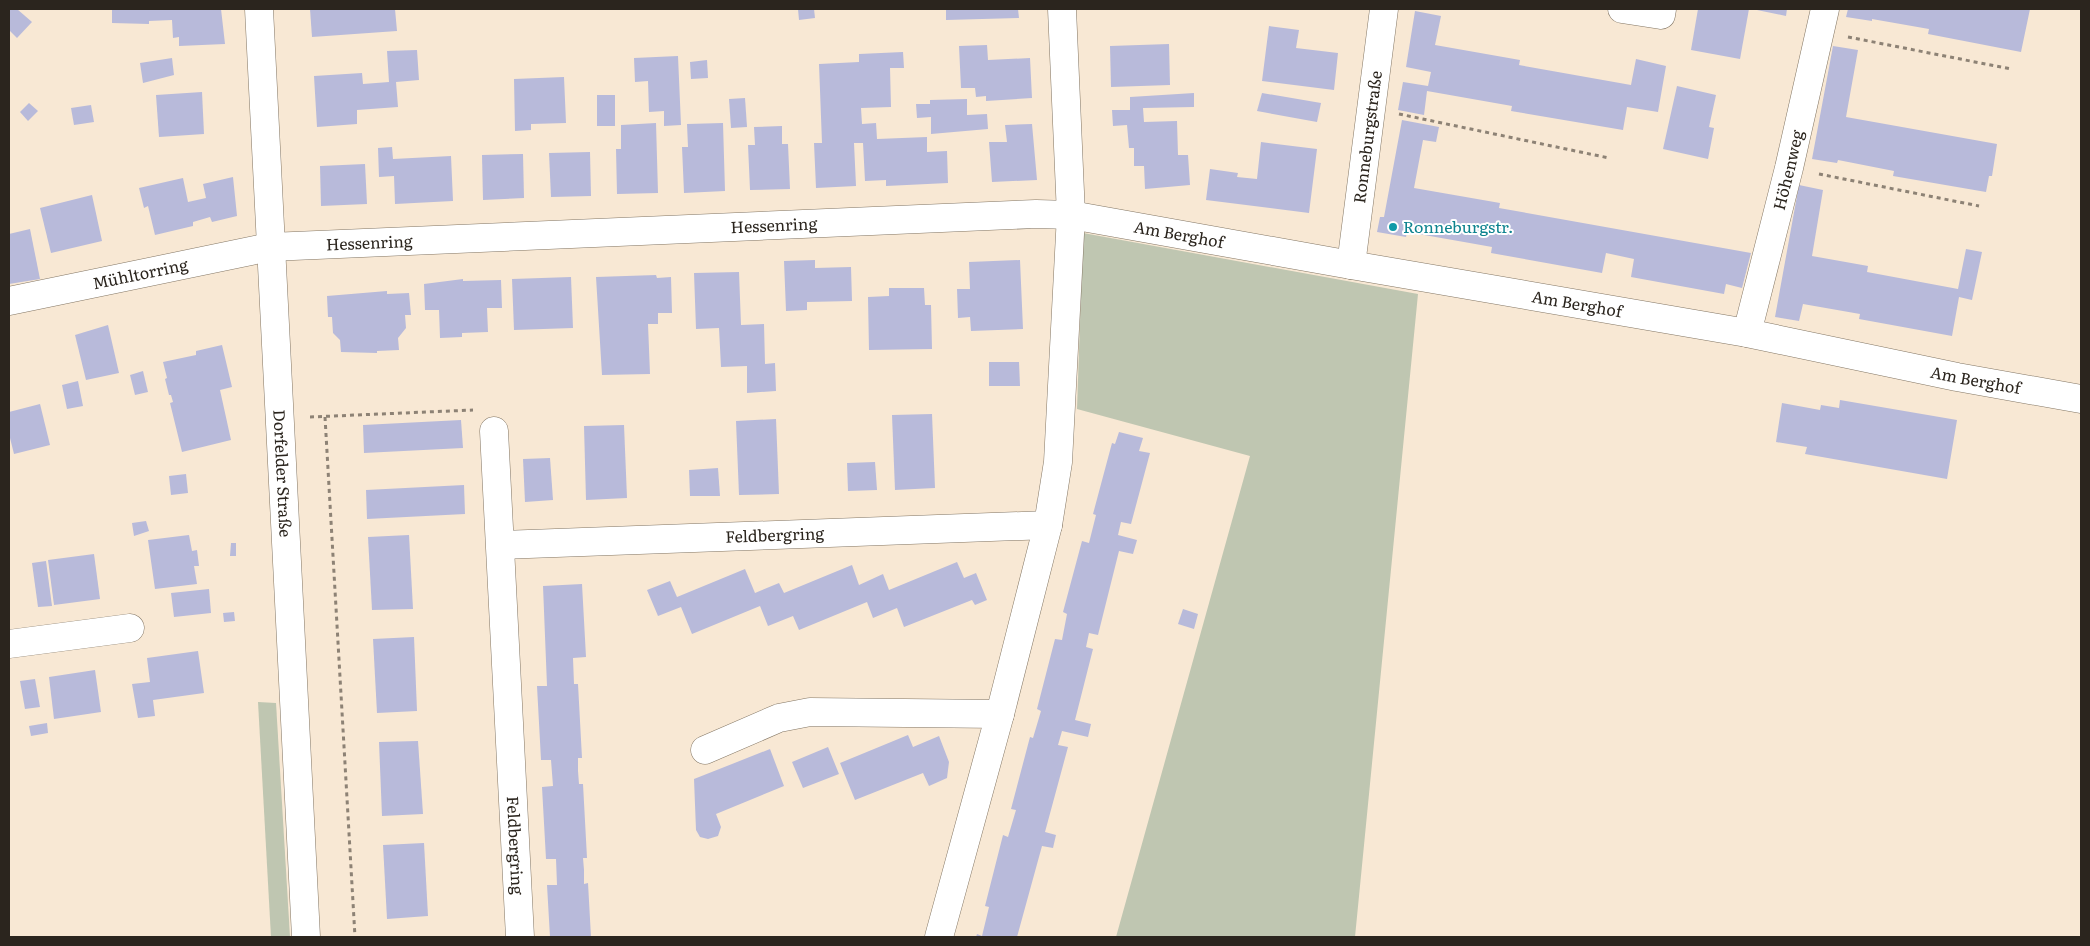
<svg xmlns="http://www.w3.org/2000/svg" width="2090" height="946" font-family="Literata,serif">
  <style>
    .green { fill: #bfc6b1 }
    .building { fill: #b8bada }
    .lines { fill: none; stroke-linecap: round; stroke-linejoin: round }
    .minor-casing { stroke: #837664; stroke-width: 29 }
    .path { stroke: #8d8275; stroke-width: 3; stroke-dasharray: 4 4; stroke-linecap: butt }
    .minor { stroke: #fff; stroke-width: 28 }
    .culture-dot { fill: #0f9aa8; stroke: #fff; stroke-width: 2 }
    .labels { text-anchor: middle; stroke-width: 4; stroke-linejoin: round; paint-order: stroke }
    .street-label { font-size: 16px; fill: #2b251e; stroke: #fff }
    .culture-label { font-size: 16px; fill: #0d838f; stroke: #fff; text-anchor: start }
  </style>
  <rect width="100%" height="100%" fill="#f8e8d4"/>
  <g class="green">
    <path d="M1083,233L1418,294L1355,937H1116L1250,456L1077,409Z"/>
    <path d="M258,702L276,703L290,937H271Z"/>
  </g>
  <g class="building">
    <path d="M9,9H17L32,22L17,38L9,30Z"/>
    <path d="M112,9H221L225,44L179,46V37L173,38L172,20L149,21V24L112,23Z"/>
    <path d="M310,9H395L397,31L312,37Z"/>
    <path d="M798,9H814L815,18L799,20Z"/>
    <path d="M946,9H1018L1019,18L946,20Z"/>
    <path d="M1698,9H1749L1740,59L1691,50Z"/>
    <path d="M1752,9H1787L1786,16Z"/>
    <path d="M1848,9H2030L2021,52L1928,34L1929,29L1872,19V21L1846,17Z"/>
    <path d="M1415,11L1441,16L1435,45L1520,60L1519,65L1631,85L1636,59L1666,66L1658,112L1627,107L1623,130L1511,111L1512,106L1427,91L1424,115L1398,110L1403,82L1428,86L1431,72L1406,67Z"/>
    <path d="M1269,26L1299,30L1296,48L1338,53L1334,90L1262,81Z"/>
    <path d="M1169,44L1170,85L1111,87L1110,46Z"/>
    <path d="M987,45L988,60L1030,58L1032,98L986,101V96L976,97L975,88H961L959,46Z"/>
    <path d="M1833,46L1858,50L1846,117L1997,144L1992,176H1989L1986,192L1893,176L1894,171L1838,160L1837,163L1812,159Z"/>
    <path d="M417,50L419,80L396,82L398,107L357,110V124L317,127L314,76L362,73L363,84L389,82L387,51Z"/>
    <path d="M903,52L904,68H890L891,107L861,108L862,124L876,123L877,139L927,137V152L947,151L948,183L886,186V180L865,181L863,143H854L856,186L816,188L814,143H822L819,64L859,62V54Z"/>
    <path d="M678,56L681,125L664,126V111L649,112L648,81L635,82L634,58Z"/>
    <path d="M172,58L174,75L143,83L140,63Z"/>
    <path d="M707,60L708,78L691,79L690,62Z"/>
    <path d="M564,77L566,123L531,124V130L515,131L514,79Z"/>
    <path d="M1677,86L1716,95L1709,127L1714,128L1708,159L1663,149Z"/>
    <path d="M202,92L204,134L159,137L156,95Z"/>
    <path d="M1194,93V107L1143,108L1144,122L1177,121L1178,155H1188L1190,185L1145,189L1144,166H1134V148H1129L1127,125L1113,126L1112,110H1130V97Z"/>
    <path d="M1262,93L1321,103L1317,122L1257,111Z"/>
    <rect x="597" y="95" width="18" height="31"/>
    <path d="M745,98L747,127L731,128L729,99Z"/>
    <path d="M967,99V115L987,114L988,129L931,134V117L917,118L916,104H930V100Z"/>
    <path d="M29,103L38,111L28,121L20,112Z"/>
    <path d="M91,105L94,122L74,125L71,108Z"/>
    <path d="M1402,120L1439,127L1436,142L1423,140L1414,188L1500,203L1499,208L1751,253L1742,288L1726,284L1724,294L1631,277L1634,259L1606,253L1602,273L1491,253L1492,247L1464,242L1407,232L1406,237L1377,232L1380,217H1384Z"/>
    <path d="M656,123L658,193L617,194L616,149H621V125Z"/>
    <path d="M723,123L725,191L684,193L682,147H688L687,124Z"/>
    <path d="M1032,124L1037,180L992,182L989,142H1007L1005,125Z"/>
    <path d="M782,126V144H788L790,189L750,190L748,145H755L754,127Z"/>
    <path d="M1261,142L1317,149L1309,213L1206,200L1210,169L1238,173L1237,177L1257,179Z"/>
    <path d="M392,147L393,159L451,156L453,201L395,204L394,176L379,177L378,148Z"/>
    <path d="M590,152L591,196L551,197L549,153Z"/>
    <path d="M523,154L524,198L483,200L482,155Z"/>
    <path d="M365,164L367,204L321,206L320,166Z"/>
    <path d="M233,177L237,216L212,222L210,217L193,222V226L155,235L148,206L144,208L139,188L183,178L188,202L206,198L203,184Z"/>
    <path d="M1799,185L1823,190L1812,256L1868,266L1867,272L1958,289L1966,249L1982,252L1972,300L1959,297L1952,336L1859,319L1860,314L1803,304L1799,321L1775,317Z"/>
    <path d="M92,195L102,241L51,253L40,208Z"/>
    <path d="M30,229L40,279L9,284V234Z"/>
    <path d="M815,260V268L851,267L852,301L807,302V310L786,311L784,261Z"/>
    <path d="M1020,260L1023,329L971,331L970,317L958,318L957,289H970L969,262Z"/>
    <path d="M739,272L741,325L764,324L765,364L775,363L776,391L747,393V366L721,367L719,328L696,329L694,273Z"/>
    <path d="M656,275L657,278L671,277L672,313H658V324H648L650,374L602,375L596,277Z"/>
    <path d="M571,277L573,328L514,330L512,279Z"/>
    <path d="M463,279V281L501,280L502,308H487L488,332L462,333V337L440,338L439,310H425L424,284Z"/>
    <path d="M889,288H924L925,305H931L932,349L869,350L868,297L889,296Z"/>
    <path d="M387,291V294L409,293L411,315H405L406,328L398,338L399,350L377,351V353L341,352L340,340L333,333L332,317H328L327,296Z"/>
    <path d="M108,325L119,373L86,380L75,335Z"/>
    <path d="M222,345L232,387L220,390L231,440L182,452L170,403L173,402L171,395H169L165,379L167,378L163,362L196,355V351Z"/>
    <path d="M989,362H1019L1020,386H989Z"/>
    <path d="M143,371L148,392L135,395L130,375Z"/>
    <path d="M78,381L83,406L67,409L62,385Z"/>
    <path d="M1840,400L1957,420L1947,479L1805,454L1807,447L1776,442L1782,403L1820,410L1821,405L1839,408Z"/>
    <path d="M40,404L50,445L14,454L9,434V412Z"/>
    <path d="M932,414L935,488L895,490L892,415Z"/>
    <path d="M776,419L779,494L739,495L736,421Z"/>
    <path d="M461,420L463,448L364,453L363,425Z"/>
    <path d="M624,425L627,498L586,500L584,426Z"/>
    <path d="M1119,432L1143,438L1139,451L1150,453L1131,524L1121,522L1118,535L1137,540L1133,554L1119,551L1098,635L1089,633L1086,647L1093,649L1075,720L1091,724L1088,737L1062,731L1058,745L1068,747L1045,832L1056,835L1053,848L1042,846L1017,937H976L977,934L982,936L989,907L985,906L1003,835L1008,837L1016,810L1011,809L1030,737L1033,738L1041,711L1037,709L1055,639L1062,640L1067,614L1063,612L1082,541L1089,543L1096,515L1093,514L1112,443L1115,444Z"/>
    <path d="M550,458L553,500L525,502L523,459Z"/>
    <path d="M875,462L877,490L848,491L847,463Z"/>
    <path d="M718,468L720,496H690L689,470Z"/>
    <path d="M186,474L188,493L171,495L169,476Z"/>
    <path d="M464,485L465,514L367,519L366,490Z"/>
    <path d="M146,521L149,531L134,536L132,523Z"/>
    <path d="M189,535L192,551L197,550L199,566H194L197,584L155,589L148,540Z"/>
    <path d="M409,535L413,609L372,610L368,537Z"/>
    <path d="M231,543H236V556H230Z"/>
    <path d="M94,554L100,599L54,605L48,560Z"/>
    <path d="M46,561L52,606L38,607L32,563Z"/>
    <path d="M957,562L964,578L976,573L987,600L975,605L972,600L904,627L897,608L873,618L867,602L799,630L793,616L768,626L760,606L692,634L681,607L658,616L647,590L670,581L677,597L745,569L755,593L779,583L784,593L852,565L859,585L883,574L889,590Z"/>
    <path d="M582,584L586,657L573,658L574,684H578L582,758H578V771L579,784H583L587,858H583L584,870V884L588,883L591,937H550L547,885H557L556,859H546L542,787L553,786L551,760H541L537,686H547L543,586Z"/>
    <path d="M209,589L211,613L174,617L171,593Z"/>
    <path d="M1183,609L1198,614L1194,629L1178,624Z"/>
    <path d="M234,612L235,621L224,622L223,613Z"/>
    <path d="M414,637L417,711L377,713L373,639Z"/>
    <path d="M198,651L204,693L153,700L155,716L138,718L132,684L150,682L147,658Z"/>
    <path d="M95,670L101,712L54,719L49,677Z"/>
    <path d="M35,679L40,707L25,709L20,681Z"/>
    <path d="M47,723L48,733L31,736L29,726Z"/>
    <path d="M908,735L913,747L939,736L949,762L947,778L929,786L923,773L855,800L840,763Z"/>
    <path d="M418,741L423,814L382,816L379,742Z"/>
    <path d="M828,747L839,774L803,788L792,762Z"/>
    <path d="M770,749L784,786L716,814L721,827L718,836L708,839L700,837L696,830L694,779Z"/>
    <path d="M424,843L428,916L387,919L383,845Z"/>
  </g>
  <g class="lines">
    <defs>
      <g id="minor">
        <path id="s1" d="M259,9L306,937"/>
        <path d="M1622,9L1661,15L1662,9"/>
        <path id="s2" d="M1351,265L1384,9"/>
        <path id="s3" d="M9,301L270,247L1036,214L1071,215L1351,265L1747,333L1957,377L2081,399"/>
        <path id="s4" d="M1747,333L1789,168L1825,9"/>
        <path id="s5" d="M494,431L520,937"/>
        <path id="s6" d="M501,545L1048,525"/>
        <path d="M9,644L130,628"/>
        <path d="M705,750L779,718L810,712L1000,714"/>
        <path d="M939,937L1000,714L1048,525L1058,462L1071,215L1062,9"/>
      </g>
    </defs>
    <use href="#minor" class="minor-casing"/>
    <g class="path">
      <path d="M1848,37L2011,69"/>
      <path d="M1399,114L1609,158"/>
      <path d="M1819,174L1979,206"/>
      <path d="M310,417L473,410"/>
      <path d="M325,417L355,937"/>
    </g>
    <use href="#minor" class="minor"/>
  </g>
  <circle class="culture-dot" cx="1393" cy="227" r="5"/>
  <g class="labels">
    <g class="street-label">
      <text dy="6" stroke="none"><textPath href="#s2" startOffset="129">Ronneburgstraße</textPath></text>
      <text dy="6" stroke="none"><textPath href="#s4" startOffset="168">Höhenweg</textPath></text>
      <text dy="6" stroke="none"><textPath href="#s3" startOffset="771">Hessenring</textPath></text>
      <text dy="6" stroke="none"><textPath href="#s3" startOffset="1178">Am Berghof</textPath></text>
      <text dy="6" stroke="none"><textPath href="#s3" startOffset="366">Hessenring</textPath></text>
      <text dy="6" stroke="none"><textPath href="#s3" startOffset="134">Mühltorring</textPath></text>
      <text dy="6" stroke="none"><textPath href="#s3" startOffset="1582">Am Berghof</textPath></text>
      <text dy="6" stroke="none"><textPath href="#s3" startOffset="1988">Am Berghof</textPath></text>
      <text dy="6" stroke="none"><textPath href="#s1" startOffset="465">Dorfelder Straße</textPath></text>
      <text dy="6" stroke="none"><textPath href="#s6" startOffset="274">Feldbergring</textPath></text>
      <text dy="6" stroke="none"><textPath href="#s5" startOffset="415">Feldbergring</textPath></text>
    </g>
    <g class="culture-label">
      <text x="1403" y="233">Ronneburgstr.</text>
    </g>
  </g>
  <rect width="2090" height="946" fill="none" stroke="#2b251e" stroke-width="20"/>
</svg>
